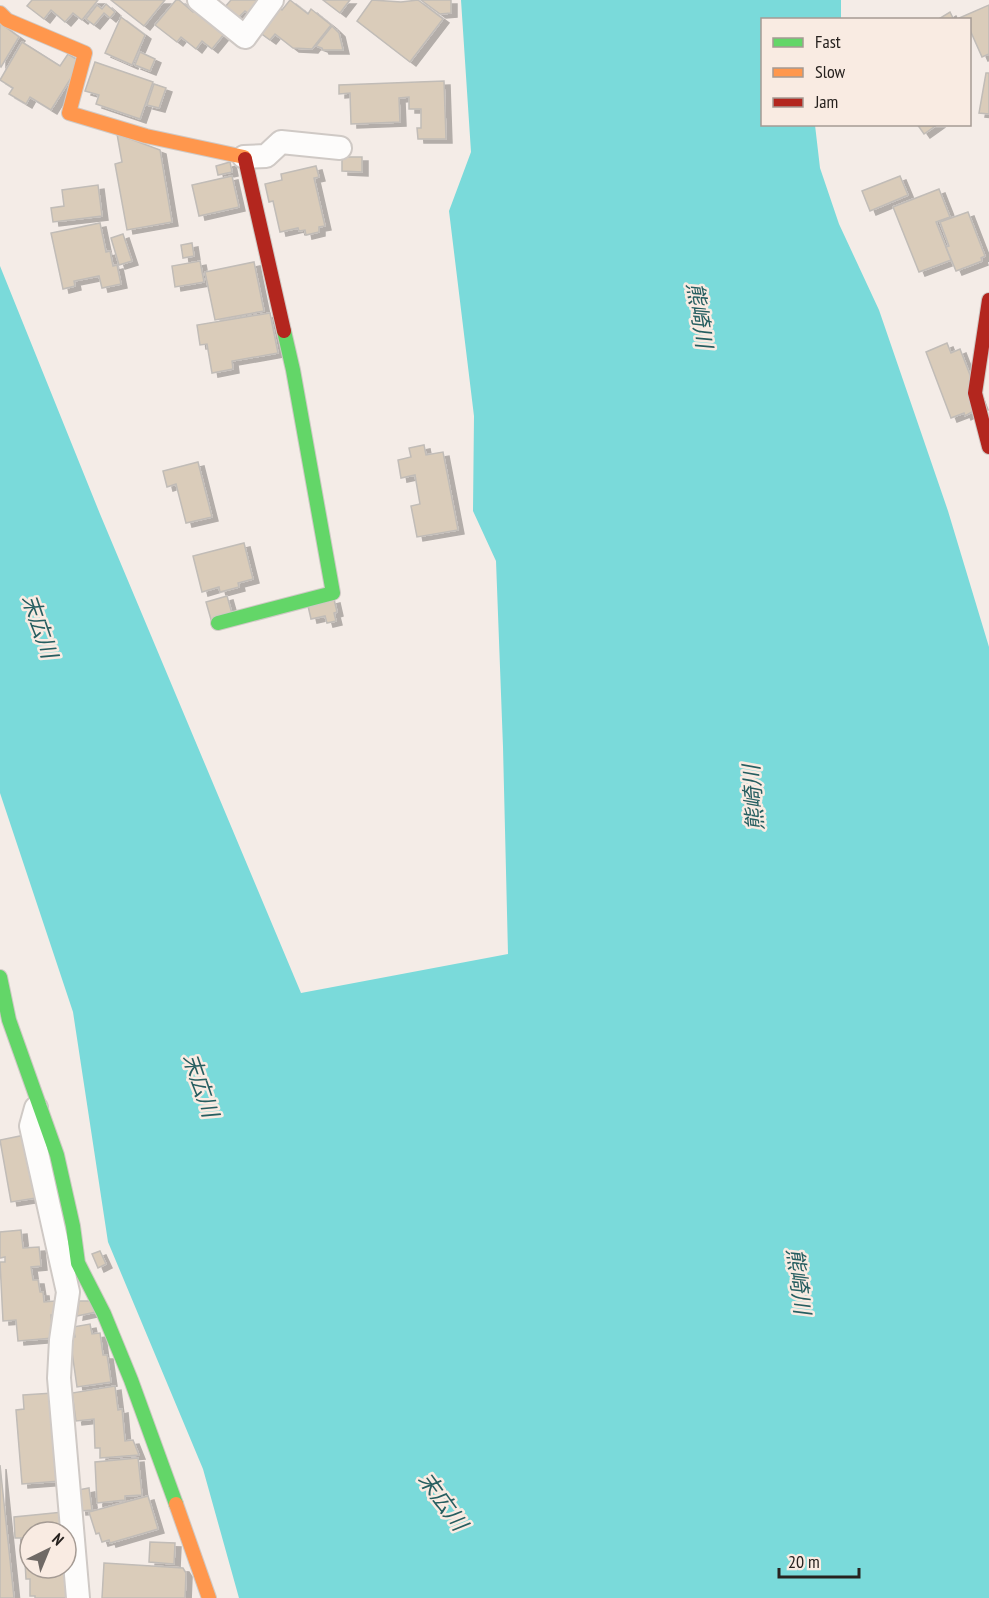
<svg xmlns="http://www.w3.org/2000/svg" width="989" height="1598" font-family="'PT Sans Narrow','Noto Sans JP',sans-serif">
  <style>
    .water { fill: #7adada }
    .building { fill: #daccba; stroke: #c1bcb7; stroke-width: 1.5; filter: url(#shadow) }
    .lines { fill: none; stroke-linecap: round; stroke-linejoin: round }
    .street-casing { stroke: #cfc9c5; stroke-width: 26 }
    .fast-casing { stroke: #cfc9c5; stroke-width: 16 }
    .slow-casing { stroke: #cfc9c5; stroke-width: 16 }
    .jam-casing { stroke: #cfc9c5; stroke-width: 16 }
    .street { stroke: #fdfcfb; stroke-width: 22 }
    .fast { stroke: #63d668; stroke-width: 14 }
    .slow { stroke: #ff974d; stroke-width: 14 }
    .jam { stroke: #b3261e; stroke-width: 14 }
    .labels { text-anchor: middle; stroke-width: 5; stroke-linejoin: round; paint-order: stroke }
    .water-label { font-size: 22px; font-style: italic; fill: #265e60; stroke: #f9ebe2 }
  </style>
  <defs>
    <filter id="shadow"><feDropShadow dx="6" dy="4" stdDeviation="0" flood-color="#0004"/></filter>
  </defs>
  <rect width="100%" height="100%" fill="#f4ece7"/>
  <path class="water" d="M461,0H841V19L762,20V124L815,125L820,168L839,224L879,310L948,511L989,647V1598H239L203,1469L108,1242L73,1012L0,793V266L100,514L301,993L508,954L503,747L496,561L473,511L474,416L449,211L471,152Z"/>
  <g class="building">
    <path d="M32,0H98L82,20L73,13L65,22L51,10L44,19L27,6Z"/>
    <path d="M111,0H165L144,26Z"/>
    <path d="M176,0H179L193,12L196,9L225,33L212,49L202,41L196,49L181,37L177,42L155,25Z"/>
    <path d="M231,0H230H262L250,15L245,11L238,18L225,7Z"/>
    <path d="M290,0L308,14L311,9L331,25L312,49L293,48L275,34L270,40L259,32L278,7L282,10Z"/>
    <path d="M323,0H350L340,13Z"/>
    <path d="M372,0L401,2L418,0L443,19L410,62L357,21Z"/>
    <path d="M421,0H451V13L440,14Z"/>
    <path d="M106,4L115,12L110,18L104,13L94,25L86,19L97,5L102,9Z"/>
    <path d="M989,5V54L982,57L970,30V20L957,19Z"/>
    <path d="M950,12L954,20H937Z"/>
    <path d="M121,17L145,35L132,65L105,53Z"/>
    <path d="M0,23L19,37L1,67L0,66Z"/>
    <path d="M332,26L339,33L343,50H323L322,48L316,46Z"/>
    <path d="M22,42L60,66L68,54L81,62L51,110L30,97L26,104L9,94L13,88L0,80Z"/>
    <path d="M140,52L155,59L150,71L135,65Z"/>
    <path d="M95,62L153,82L140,119L96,104L99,95L85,91Z"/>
    <path d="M986,73H989V114L979,113Z"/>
    <path d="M444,81L446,139H418L417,128H421V109H409V97L399,98L400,122L351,124L350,93L339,94V85Z"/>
    <path d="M154,84L166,88L159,108L147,105Z"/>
    <path d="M917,124H938L924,134Z"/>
    <path d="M117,134L160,150L172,222L127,230L115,164L122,162Z"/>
    <path d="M342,157H362V172L342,171Z"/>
    <path d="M230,162L232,172L218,175L216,166Z"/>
    <path d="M316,166L319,177L314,178L325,226L319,227V232L306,235L305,230L299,231L298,228L280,232L273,201L269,202L265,184L282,180L281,174Z"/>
    <path d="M232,176L239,207L199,216L192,185Z"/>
    <path d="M900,176L908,195L870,211L862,191Z"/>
    <path d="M98,185L102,216L53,222L51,208L64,206L62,190Z"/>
    <path d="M939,189L950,217L936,222L951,260L919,272L893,207Z"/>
    <path d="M968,212L985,256L981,258L982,261L956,271L946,247L949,246L940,222Z"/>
    <path d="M100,223L106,252L110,251L113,266L117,265L121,284L102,288L99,276L74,281L75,286L63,289L51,233Z"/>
    <path d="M123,234L132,261L119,265L111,238Z"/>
    <path d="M192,243L194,256L183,258L181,245Z"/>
    <path d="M200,261L204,282L175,287L172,266Z"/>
    <path d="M254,262L264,311L215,320L205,272Z"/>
    <path d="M270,313L278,353L232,361L233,369L212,373L207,344L200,345L197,325Z"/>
    <path d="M947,343L951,353L960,349L982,406L965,416L964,413L951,418L926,352Z"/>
    <path d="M424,445L426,455L443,452L458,530L417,537L411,506L420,504L415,475L401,478L398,460L411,457L409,448Z"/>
    <path d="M198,462L212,517L186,523L176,484L167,487L163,471Z"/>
    <path d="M244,543L253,579L238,583L239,587L220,592L219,587L202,592L193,556Z"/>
    <path d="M227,596L233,617L212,623L206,602Z"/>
    <path d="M334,599L337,612L334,613L336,621L327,623L325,616L311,619L308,606Z"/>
    <path d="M25,1135L36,1198L11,1202L0,1140Z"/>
    <path d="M21,1230L23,1248L39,1247L41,1266L31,1267L33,1280H38L40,1292H43L44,1302L55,1301L56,1315H51L53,1338L18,1341L16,1320L3,1321L0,1262H5V1257L0,1258V1232Z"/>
    <path d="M100,1251L106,1264L98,1268L92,1254Z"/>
    <path d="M79,1301H90L96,1312L77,1316Z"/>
    <path d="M90,1324L92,1334L100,1333L103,1355H107L111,1382L77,1387L70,1338L75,1337L73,1327Z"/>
    <path d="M115,1386L118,1410L122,1409L125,1441L133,1440L139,1455L100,1458V1448H95L94,1419L76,1421L72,1393Z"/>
    <path d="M53,1393L60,1481L22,1484L16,1410L24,1409L23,1395Z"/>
    <path d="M138,1458L142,1495L125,1496V1500L97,1503L95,1462Z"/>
    <path d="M0,1465L14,1598H0Z"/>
    <path d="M89,1488L92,1510L80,1511L78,1490Z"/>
    <path d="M148,1496L158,1529L110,1543L109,1540L102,1542L99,1533L96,1534L89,1512Z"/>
    <path d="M63,1512L65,1530H60V1532H30V1560L27,1561L25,1538H15L14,1517Z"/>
    <path d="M150,1542L175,1543L174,1564L149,1562Z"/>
    <path d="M25,1562H30V1568H66L69,1598H35V1596H30V1579H26Z"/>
    <path d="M104,1563L183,1568L186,1573L185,1598H102Z"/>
  </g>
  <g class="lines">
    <defs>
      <g id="street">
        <path d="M199,0L245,37L272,0"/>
        <path d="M244,157L266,156L281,142L340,148"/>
        <path d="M36,1108L31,1126L68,1292L61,1340L59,1378L78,1598"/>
      </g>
      <g id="fast">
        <path d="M218,623L333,593L293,370L284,331"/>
        <path d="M0,977L9,1020L57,1155L73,1226L78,1263L104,1314L131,1380L176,1504"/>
      </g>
      <g id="slow">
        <path d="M0,13L7,20L85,53L69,113L146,136L244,157L245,159"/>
        <path d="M176,1504L209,1598"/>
      </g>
      <g id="jam">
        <path d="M245,159L284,331"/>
        <path d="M989,300L975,393L989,447"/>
      </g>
    </defs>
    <use href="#street" class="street-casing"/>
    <use href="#fast" class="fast-casing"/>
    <use href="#slow" class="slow-casing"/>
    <use href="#jam" class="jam-casing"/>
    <use href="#street" class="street"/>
    <use href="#fast" class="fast"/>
    <use href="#slow" class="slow"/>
    <use href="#jam" class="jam"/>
  </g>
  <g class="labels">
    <g class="water-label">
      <text transform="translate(700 315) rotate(81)" y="8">熊崎川</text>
      <text transform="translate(40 626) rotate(71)" y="8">末広川</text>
      <text transform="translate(753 798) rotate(-94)" y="8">熊崎川</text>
      <text transform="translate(201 1085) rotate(71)" y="8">末広川</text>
      <text transform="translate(799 1281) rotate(83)" y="8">熊崎川</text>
      <text transform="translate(443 1501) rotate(54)" y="8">末広川</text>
    </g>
  </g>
  <rect x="761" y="18" width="210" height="108" fill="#f9ebe2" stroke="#a59b94" stroke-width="1.5"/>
  <rect x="773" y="38" width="30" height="9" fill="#63d668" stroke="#a59b94" stroke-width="1.5"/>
  <text x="815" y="48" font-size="18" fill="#27221f">Fast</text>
  <rect x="773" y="68" width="30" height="9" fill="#ff974d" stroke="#a59b94" stroke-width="1.5"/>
  <text x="815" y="78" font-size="18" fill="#27221f">Slow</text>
  <rect x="773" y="98" width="30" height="9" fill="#b3261e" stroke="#a59b94" stroke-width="1.5"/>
  <text x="815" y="108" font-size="18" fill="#27221f">Jam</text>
  <g transform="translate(48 1550) rotate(43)"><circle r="28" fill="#f9ebe2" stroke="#a59b94" stroke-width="1.5"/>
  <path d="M0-4.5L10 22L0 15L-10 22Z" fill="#6f6965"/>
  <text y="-9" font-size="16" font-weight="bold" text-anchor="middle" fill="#27221f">N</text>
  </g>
  <path d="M779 1568v9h80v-9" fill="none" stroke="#27221f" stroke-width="3"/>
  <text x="788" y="1568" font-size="18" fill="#27221f" stroke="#f9ebe2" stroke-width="4.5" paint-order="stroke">20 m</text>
</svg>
